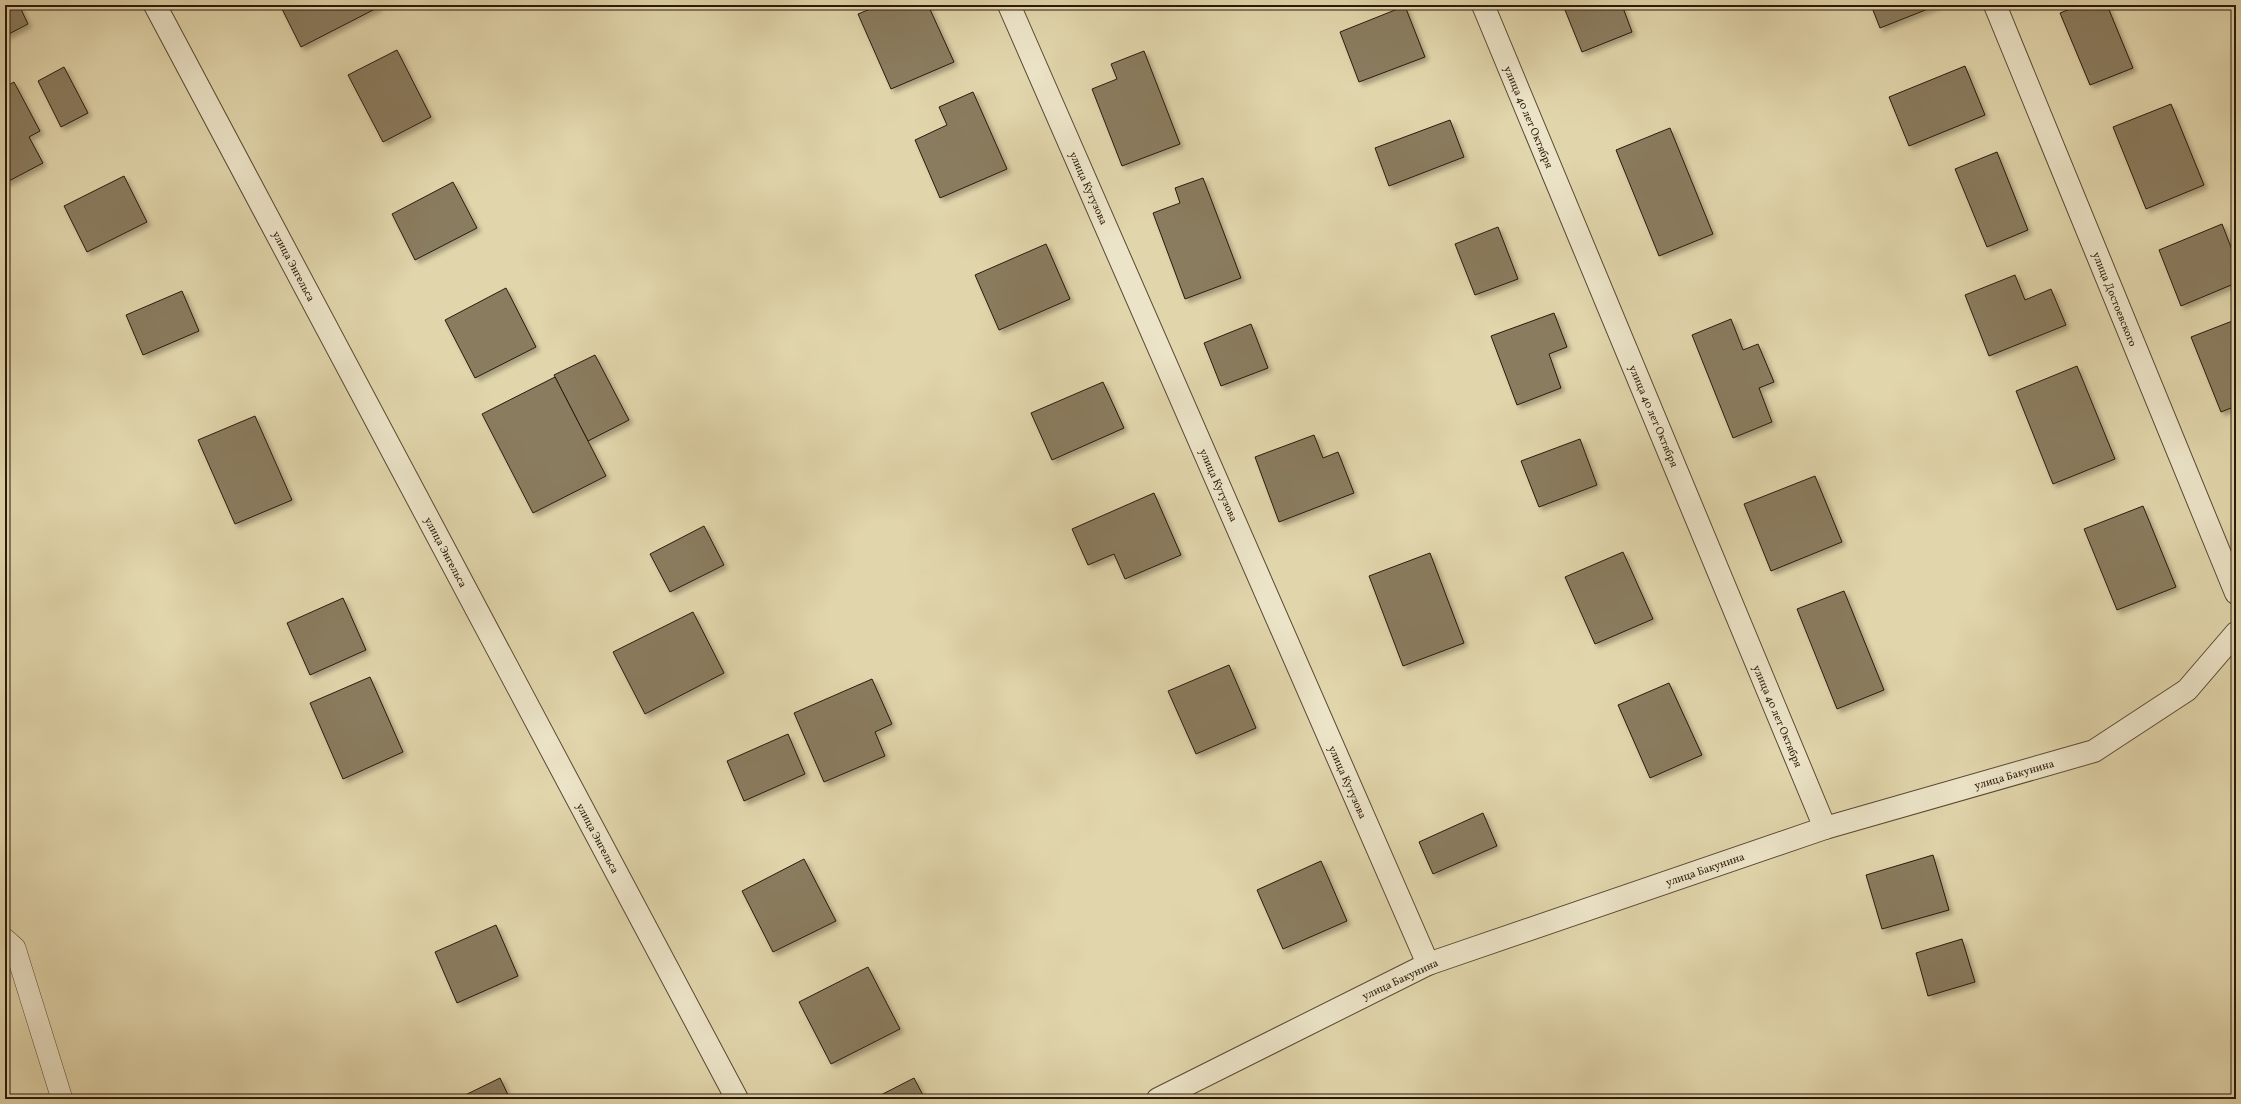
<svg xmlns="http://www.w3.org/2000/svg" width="2241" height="1104" font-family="Vollkorn,serif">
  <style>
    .building { fill: #8a7b5e; stroke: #2c1a0a; filter: url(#shadow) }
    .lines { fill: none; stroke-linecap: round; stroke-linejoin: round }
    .lane-casing { stroke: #594932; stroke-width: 22 }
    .street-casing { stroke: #594932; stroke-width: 24 }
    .lane { stroke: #ece4c8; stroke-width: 21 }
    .street { stroke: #ece4c8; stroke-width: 22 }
    .labels { text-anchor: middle; stroke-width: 3.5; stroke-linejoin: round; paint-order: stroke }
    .street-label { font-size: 11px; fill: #2c1a0a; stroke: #ece4c8 }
  </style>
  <defs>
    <filter id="shadow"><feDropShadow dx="3.5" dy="3.5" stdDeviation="2" flood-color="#0004"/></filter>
  </defs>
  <rect width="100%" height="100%" fill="#e1d5ab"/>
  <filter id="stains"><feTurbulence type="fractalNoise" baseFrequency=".005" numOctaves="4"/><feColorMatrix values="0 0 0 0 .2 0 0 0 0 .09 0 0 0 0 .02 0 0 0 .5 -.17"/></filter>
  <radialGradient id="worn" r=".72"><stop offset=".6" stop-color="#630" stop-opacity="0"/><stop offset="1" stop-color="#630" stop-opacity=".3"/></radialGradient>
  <g class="building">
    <path d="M5,5H19L28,24L5,36Z"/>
    <path d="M280,5H378L379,7L301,47Z"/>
    <path d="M880,5H928L954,62L891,89L858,14Z"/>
    <path d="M1563,5H1622L1632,32L1582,52Z"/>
    <path d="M1871,5H1938L1880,28Z"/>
    <path d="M2080,5H2107L2133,68L2090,85L2060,13Z"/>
    <path d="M1405,6L1425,57L1359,82L1340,32Z"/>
    <path d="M397,50L431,117L383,142L348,75Z"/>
    <path d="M1144,51L1180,144L1122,166L1092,89L1117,79L1111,64Z"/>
    <path d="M1965,66L1985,115L1909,146L1889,97Z"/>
    <path d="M64,67L88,113L61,127L38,81Z"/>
    <path d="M14,82L40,131L29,137L43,163L5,183V87Z"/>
    <path d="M973,92L1007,169L940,198L915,140L947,125L939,107Z"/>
    <path d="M2171,104L2204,185L2146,209L2113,127Z"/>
    <path d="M1450,120L1464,157L1389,186L1375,148Z"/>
    <path d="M1670,128L1713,234L1659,256L1616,150Z"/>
    <path d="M1997,152L2028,230L1987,247L1955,169Z"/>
    <path d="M124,176L147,222L87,252L64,206Z"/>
    <path d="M1203,178L1241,278L1185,299L1153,213L1180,203L1175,188Z"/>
    <path d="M453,182L477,228L415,260L392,214Z"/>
    <path d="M2222,224L2236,260V283L2181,306L2159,250Z"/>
    <path d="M1498,227L1518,279L1475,295L1455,244Z"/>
    <path d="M1046,244L1070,299L999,330L975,275Z"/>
    <path d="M2015,275L2025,300L2051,289L2066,325L1989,356L1965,295Z"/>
    <path d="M506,288L536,347L475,378L445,320Z"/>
    <path d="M182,291L199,331L143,355L126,315Z"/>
    <path d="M1554,313L1567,347L1549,354L1561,388L1517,405L1491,336Z"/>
    <path d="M1731,319L1743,350L1758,344L1774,382L1759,388L1772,422L1733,438L1692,335Z"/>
    <path d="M2235,320L2236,406L2221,412L2191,337Z"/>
    <path d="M1251,324L1268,368L1221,386L1204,343Z"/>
    <path d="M595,355L629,420L588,441L554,375Z"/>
    <path d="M2077,366L2115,459L2053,484L2016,391Z"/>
    <path d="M555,377L606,476L533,513L482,414Z"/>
    <path d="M1103,382L1124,428L1052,460L1031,413Z"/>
    <path d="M255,416L292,500L235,524L198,440Z"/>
    <path d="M1314,435L1323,458L1338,452L1354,493L1279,522L1255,457Z"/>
    <path d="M1580,439L1597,485L1539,507L1521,461Z"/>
    <path d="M1815,476L1842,542L1771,571L1744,504Z"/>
    <path d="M1154,493L1181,555L1125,579L1114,554L1088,565L1072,529Z"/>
    <path d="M2143,506L2176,587L2117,610L2084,529Z"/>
    <path d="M704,526L724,565L670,592L650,554Z"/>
    <path d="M1623,552L1653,619L1595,644L1565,577Z"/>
    <path d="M1430,553L1464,643L1403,666L1369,576Z"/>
    <path d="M1844,591L1884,690L1837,709L1797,609Z"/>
    <path d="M343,598L366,650L310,675L287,623Z"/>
    <path d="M693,612L724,673L645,714L613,652Z"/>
    <path d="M1229,665L1256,728L1196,754L1168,691Z"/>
    <path d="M370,677L403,752L343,779L310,703Z"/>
    <path d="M872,679L892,724L875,732L885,756L824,782L794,713Z"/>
    <path d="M1669,683L1702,755L1650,778L1618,705Z"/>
    <path d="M788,734L805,774L744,801L727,761Z"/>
    <path d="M1483,813L1497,846L1433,874L1419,842Z"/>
    <path d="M1933,855L1949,910L1882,929L1866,875Z"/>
    <path d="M804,859L836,921L773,952L742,891Z"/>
    <path d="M1321,861L1347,921L1283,949L1257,890Z"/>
    <path d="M496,925L518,976L457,1003L435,952Z"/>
    <path d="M1962,939L1975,982L1928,996L1916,953Z"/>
    <path d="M868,967L900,1029L831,1064L799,1002Z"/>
    <path d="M500,1078L510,1099H457Z"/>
    <path d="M914,1078L925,1099H873Z"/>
  </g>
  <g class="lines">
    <defs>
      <path id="lane" d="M5,939L15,948L62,1099"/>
      <g id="street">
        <path d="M155,5L737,1099"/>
        <path d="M1009,5L1428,964"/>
        <path d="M1483,5L1825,828"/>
        <path d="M1995,5L2236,593"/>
        <path d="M1158,1099L1428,964L1825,828L2094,751L2187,690L2236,633"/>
      </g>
    </defs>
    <use href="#lane" class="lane-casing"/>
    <use href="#street" class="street-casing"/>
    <use href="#lane" class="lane"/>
    <use href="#street" class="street"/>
  </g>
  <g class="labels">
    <g class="street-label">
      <text transform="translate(1529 117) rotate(67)" y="4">улица 40 лет Октября</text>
      <text transform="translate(1089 188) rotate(66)" y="4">улица Кутузова</text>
      <text transform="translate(294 266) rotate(62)" y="4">улица Энгельса</text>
      <text transform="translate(2115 299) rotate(68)" y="4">улица Достоевского</text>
      <text transform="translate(1654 416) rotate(67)" y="4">улица 40 лет Октября</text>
      <text transform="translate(1219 485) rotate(66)" y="4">улица Кутузова</text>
      <text transform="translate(446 552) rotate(62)" y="4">улица Энгельса</text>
      <text transform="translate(1778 716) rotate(67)" y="4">улица 40 лет Октября</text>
      <text transform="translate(2014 774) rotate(-16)" y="4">улица Бакунина</text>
      <text transform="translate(1348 782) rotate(66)" y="4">улица Кутузова</text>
      <text transform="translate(598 838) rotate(62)" y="4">улица Энгельса</text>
      <text transform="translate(1705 869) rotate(-19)" y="4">улица Бакунина</text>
      <text transform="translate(1400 979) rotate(-25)" y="4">улица Бакунина</text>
    </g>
  </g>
  <rect width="2241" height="1104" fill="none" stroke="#e1d5ab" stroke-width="20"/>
  <rect x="6" y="6" width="2229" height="1092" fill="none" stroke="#2c1a0a" stroke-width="2"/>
  <rect x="10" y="10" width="2221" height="1084" fill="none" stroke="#2c1a0a"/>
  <rect width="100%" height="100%" filter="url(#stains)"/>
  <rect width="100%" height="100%" fill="url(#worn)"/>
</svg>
